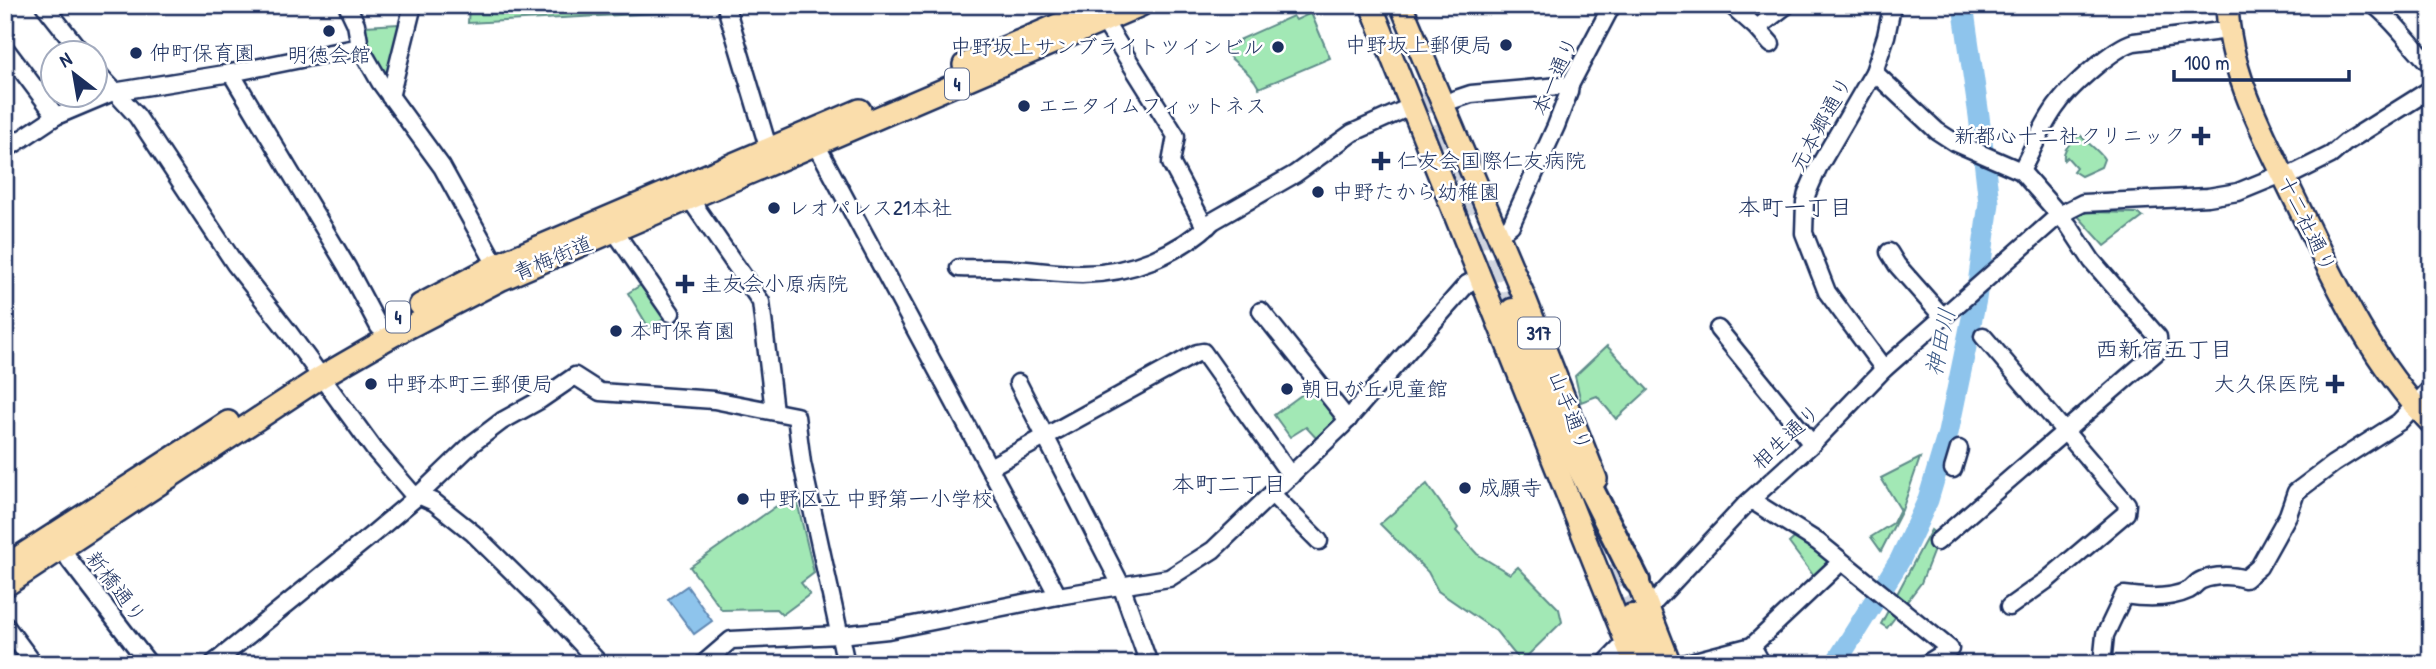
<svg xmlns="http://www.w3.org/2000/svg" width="2436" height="669" font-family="'Patrick Hand','Klee One',sans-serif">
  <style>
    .green { fill: #a2e8b5; stroke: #5e8c8a; stroke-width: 2 }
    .water { fill: #8ec4ec; stroke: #6088b3; stroke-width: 2 }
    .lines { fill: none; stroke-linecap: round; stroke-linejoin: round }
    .river { stroke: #8ec4ec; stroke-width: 21 }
    .highway-tunnel { stroke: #d1d5df; stroke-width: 24; stroke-dasharray: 24 12; stroke-linecap: butt }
    .minor-casing { stroke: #1b2f5e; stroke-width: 21 }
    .major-casing { stroke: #1b2f5e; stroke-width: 26 }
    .highway-casing { stroke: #1b2f5e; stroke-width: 30 }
    .minor { stroke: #fff; stroke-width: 16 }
    .major { stroke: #faddab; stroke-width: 21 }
    .highway { stroke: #faddab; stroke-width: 24 }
    .poi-dot { fill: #1b2f5e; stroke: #fff; stroke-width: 2.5 }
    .labels { text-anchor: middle; stroke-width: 5; stroke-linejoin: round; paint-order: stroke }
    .shield { fill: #fff; stroke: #5f6d8e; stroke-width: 2 }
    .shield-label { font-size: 19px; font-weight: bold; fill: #1b2f5e }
    .poi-label { font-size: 21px; fill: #1b2f5e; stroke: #fff; text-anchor: start }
    .street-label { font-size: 21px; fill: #1b2f5e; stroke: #fff }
    .neighbourhood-label { font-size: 23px; fill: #1b2f5e; stroke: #fff }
    .water-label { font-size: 23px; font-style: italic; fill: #3e5c89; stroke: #fff }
  </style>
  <rect width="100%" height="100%" fill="#fff"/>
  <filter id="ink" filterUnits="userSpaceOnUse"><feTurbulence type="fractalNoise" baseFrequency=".0143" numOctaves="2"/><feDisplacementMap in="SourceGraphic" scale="14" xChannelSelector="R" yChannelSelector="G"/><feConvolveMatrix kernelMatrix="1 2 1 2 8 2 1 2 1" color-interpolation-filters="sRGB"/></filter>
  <g filter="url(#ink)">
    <g class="green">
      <path d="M469,5H673L675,12L468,23Z"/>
      <path d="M1311,13L1330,58L1259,88C1252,73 1235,64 1224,51L1240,43L1239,40L1293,16L1296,20Z"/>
      <path d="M399,24L403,28L390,82L384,83L364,42L362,30L365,26Z"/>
      <path d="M2080,135C2087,143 2101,152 2104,159L2101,167L2081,176L2073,171L2076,167L2067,157L2064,160C2062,149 2072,141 2080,135Z"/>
      <path d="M2087,212L2136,213L2143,217L2105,246L2078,216Z"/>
      <path d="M646,282L667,317L649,328L628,293Z"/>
      <path d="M1607,346L1648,390L1616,419L1597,396L1581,402L1575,376Z"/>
      <path d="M1312,387L1339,417L1338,421L1319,441L1306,427L1290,437L1274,415Z"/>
      <path d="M1920,458L1902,510L1881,551L1871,537L1893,523L1900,509L1881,478Z"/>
      <path d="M1427,484L1458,528L1456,531L1477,554L1510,574L1518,567L1559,609L1562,622L1521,662L1496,631L1438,591L1428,572L1380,524Z"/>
      <path d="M795,493L814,573L801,583L810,594L782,615L776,609L722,610L690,567Z"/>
      <path d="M1931,530L1937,535V542L1921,583L1887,628L1881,624Z"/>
      <path d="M1799,534L1836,561L1816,579L1789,543Z"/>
    </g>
    <path class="water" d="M687,586L712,621L694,634L668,599Z"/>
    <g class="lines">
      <path class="river" d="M1835,664L1900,560L1928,500L1948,433L1976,299L1989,203L1979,116L1963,5"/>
      <g class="highway-tunnel">
        <path d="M1433,88L1442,138L1513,311"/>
        <path d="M1565,467L1598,533L1632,617"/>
      </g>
      <defs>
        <g id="minor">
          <path d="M44,5L81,52"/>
          <path d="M347,5L356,24L360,47L380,82L442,167L496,265"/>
          <path d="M1731,5L1757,28L1771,44"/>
          <path d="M2374,5C2396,22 2411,46 2431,65"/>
          <path d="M727,10L771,157"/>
          <path d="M1104,21L1176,136L1171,163L1203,223L1208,226"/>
          <path d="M1757,28L1787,5"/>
          <path d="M5,48L56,116"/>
          <path d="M94,69L137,116L235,264L287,330L374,449L411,492L434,502L473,533L540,599L600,664"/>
          <path d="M1874,72L1937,131L1954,142L2021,171L2069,226L2092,261L2158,337L2159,350L1937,542"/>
          <path d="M231,73L347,267L379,327"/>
          <path d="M390,97L413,5"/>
          <path d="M1441,104L1471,94L1570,85"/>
          <path d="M816,144L1058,596"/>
          <path d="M5,150L56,116L113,92L231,73L360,47"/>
          <path d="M2021,171C2033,149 2043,123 2058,104C2071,86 2113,48 2134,42L2229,30"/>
          <path d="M2285,178L2331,155L2345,143L2431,89"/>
          <path d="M690,199L761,302L774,411"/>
          <path d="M615,232L671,313"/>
          <path d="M1497,236L1511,225L1556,126L1569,92L1570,85L1612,5"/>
          <path d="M1889,252L1897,265L1942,316"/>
          <path d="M959,268C976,269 995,267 1012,269C1035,270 1059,274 1082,274C1130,274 1178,254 1213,221L1295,174L1352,133L1412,106"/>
          <path d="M1261,311L1348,420"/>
          <path d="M1718,329L1812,444"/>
          <path d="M1983,336L2127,504L2126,513L2047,580L2009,607"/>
          <path d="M1884,369L1827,292L1804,233L1805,202L1807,193L1818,168L1874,72L1886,36L1891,12L1889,5"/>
          <path d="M1018,383L1121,585L1149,664"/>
          <path d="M990,467L1197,353L1203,352L1291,476"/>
          <path d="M1953,469L1959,449"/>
          <path d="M1272,494L1319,541"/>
          <path d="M1751,500L1818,542L1950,649L1926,664"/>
          <path d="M57,539L70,561L149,664"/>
          <path d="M1648,609L1746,504L1812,444L1884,369L2059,215L2083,203L2208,197L2238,192L2282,174"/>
          <path d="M5,625L34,664"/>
          <path d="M1752,646L1762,664"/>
          <path d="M213,664L374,533L419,495L473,443L502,421L540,400L575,376L600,392L714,400L796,416L802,463L846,664"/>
          <path d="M703,664L731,640L840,635L888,630L1058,596L1169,578L1213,550L1342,426L1467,284L1480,277"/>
          <path d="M1605,664L1626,642"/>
          <path d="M1683,664L1752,646L1841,562"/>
          <path d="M2102,664L2105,635L2124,595C2144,598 2170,599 2189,590C2194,587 2196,582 2202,580C2215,575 2232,575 2245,579L2259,567L2288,515L2296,492L2333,464L2399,422L2431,388"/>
        </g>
        <g id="major">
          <path d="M1371,5L1635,664"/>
          <path d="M1401,5L1526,301L1596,479"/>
          <path d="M2227,5C2229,68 2259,126 2286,181C2328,266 2364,354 2431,423"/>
          <path d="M964,65L1095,9"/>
          <path d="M420,305L496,265L860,110"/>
          <path d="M5,566L228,422"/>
          <path d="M1632,567L1670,664"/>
          <path d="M5,586L321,377L392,336L502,279L1141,5"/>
        </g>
        <g id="highway">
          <path d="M1513,311L1561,430L1637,581"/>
          <path d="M1632,617L1651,664"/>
        </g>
      </defs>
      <use href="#minor" class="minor-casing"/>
      <use href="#major" class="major-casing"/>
      <use href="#highway" class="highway-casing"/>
      <use href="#minor" class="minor"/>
      <use href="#major" class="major"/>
      <use href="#highway" class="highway"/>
    </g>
  </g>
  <g class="poi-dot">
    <circle cx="329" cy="31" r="7"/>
    <circle cx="1506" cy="45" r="7"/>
    <circle cx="1278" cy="47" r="7"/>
    <circle cx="136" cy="53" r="7"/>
    <circle cx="1024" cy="106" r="7"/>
    <path d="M2197.5 125.5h7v7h7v7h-7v7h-7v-7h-7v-7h7z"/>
    <path d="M1377.5 150.5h7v7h7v7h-7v7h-7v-7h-7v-7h7z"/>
    <circle cx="1318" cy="192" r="7"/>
    <circle cx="774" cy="208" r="7"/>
    <path d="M681.5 273.5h7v7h7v7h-7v7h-7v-7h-7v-7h7z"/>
    <circle cx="616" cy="331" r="7"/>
    <circle cx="371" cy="384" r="7"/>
    <path d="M2331.5 373.5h7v7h7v7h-7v7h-7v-7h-7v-7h7z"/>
    <circle cx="1287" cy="389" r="7"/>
    <circle cx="1465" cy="488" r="7"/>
    <circle cx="743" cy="499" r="7"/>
  </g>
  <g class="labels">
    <g class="shield">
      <rect x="945" y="68.5" width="24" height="31" rx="5"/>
      <rect x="386" y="301.5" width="24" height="31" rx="5"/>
      <rect x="1518" y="317.5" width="42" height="31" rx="5"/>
    </g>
    <g class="shield-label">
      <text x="957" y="91">4</text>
      <text x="398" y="324">4</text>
      <text x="1539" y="340">317</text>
    </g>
    <g class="poi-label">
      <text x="1492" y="52" text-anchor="end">中野坂上郵便局</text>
      <text x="1264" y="54" text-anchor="end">中野坂上サンブライトツインビル</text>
      <text x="150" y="60">仲町保育園</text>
      <text x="329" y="62" text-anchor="middle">明徳会館</text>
      <text x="1038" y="113">エニタイムフィットネス</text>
      <text x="2185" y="143" text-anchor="end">新都心十二社クリニック</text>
      <text x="1397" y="168">仁友会国際仁友病院</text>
      <text x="1332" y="199">中野たから幼稚園</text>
      <text x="788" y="215">レオパレス21本社</text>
      <text x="701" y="291">圭友会小原病院</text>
      <text x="630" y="338">本町保育園</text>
      <text x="385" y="391">中野本町三郵便局</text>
      <text x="2319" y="391" text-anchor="end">大久保医院</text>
      <text x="1301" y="396">朝日が丘児童館</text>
      <text x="1479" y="495">成願寺</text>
      <text x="757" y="506">中野区立 中野第一小学校</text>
    </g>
    <g class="street-label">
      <text transform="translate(1555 76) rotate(-66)" y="7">本一通り</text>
      <text transform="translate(1821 124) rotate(-61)" y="7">元本郷通り</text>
      <text transform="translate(2307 224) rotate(64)" y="7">十二社通り</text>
      <text transform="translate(553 258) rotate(-23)" y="7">青梅街道</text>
      <text transform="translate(1570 411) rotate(69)" y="7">山手通り</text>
      <text transform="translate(1786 437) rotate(-43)" y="7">相生通り</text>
      <text transform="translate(116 587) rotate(53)" y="7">新橋通り</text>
    </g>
    <g class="neighbourhood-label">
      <text x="1795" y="215">本町一丁目</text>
      <text x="2164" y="357">西新宿五丁目</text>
      <text x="1229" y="492">本町二丁目</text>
    </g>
    <g class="water-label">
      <text transform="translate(1940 342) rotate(-78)" y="8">神田川</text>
    </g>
  </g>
  <rect width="2436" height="669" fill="none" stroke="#fff" stroke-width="28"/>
  <rect x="14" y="14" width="2408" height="641" fill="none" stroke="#1b2f5e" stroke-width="2.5" filter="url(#ink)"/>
  <g transform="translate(74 74) rotate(329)"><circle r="33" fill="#ffffff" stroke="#a4acbf" stroke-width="2"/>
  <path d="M0-5L12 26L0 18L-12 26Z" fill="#1b2f5e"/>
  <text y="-10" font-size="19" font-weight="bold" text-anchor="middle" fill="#1b2f5e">N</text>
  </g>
  <path d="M2174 70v10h175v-10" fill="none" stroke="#1b2f5e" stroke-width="3.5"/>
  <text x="2184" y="70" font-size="21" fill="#1b2f5e" stroke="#ffffff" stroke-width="5" paint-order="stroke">100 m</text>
</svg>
